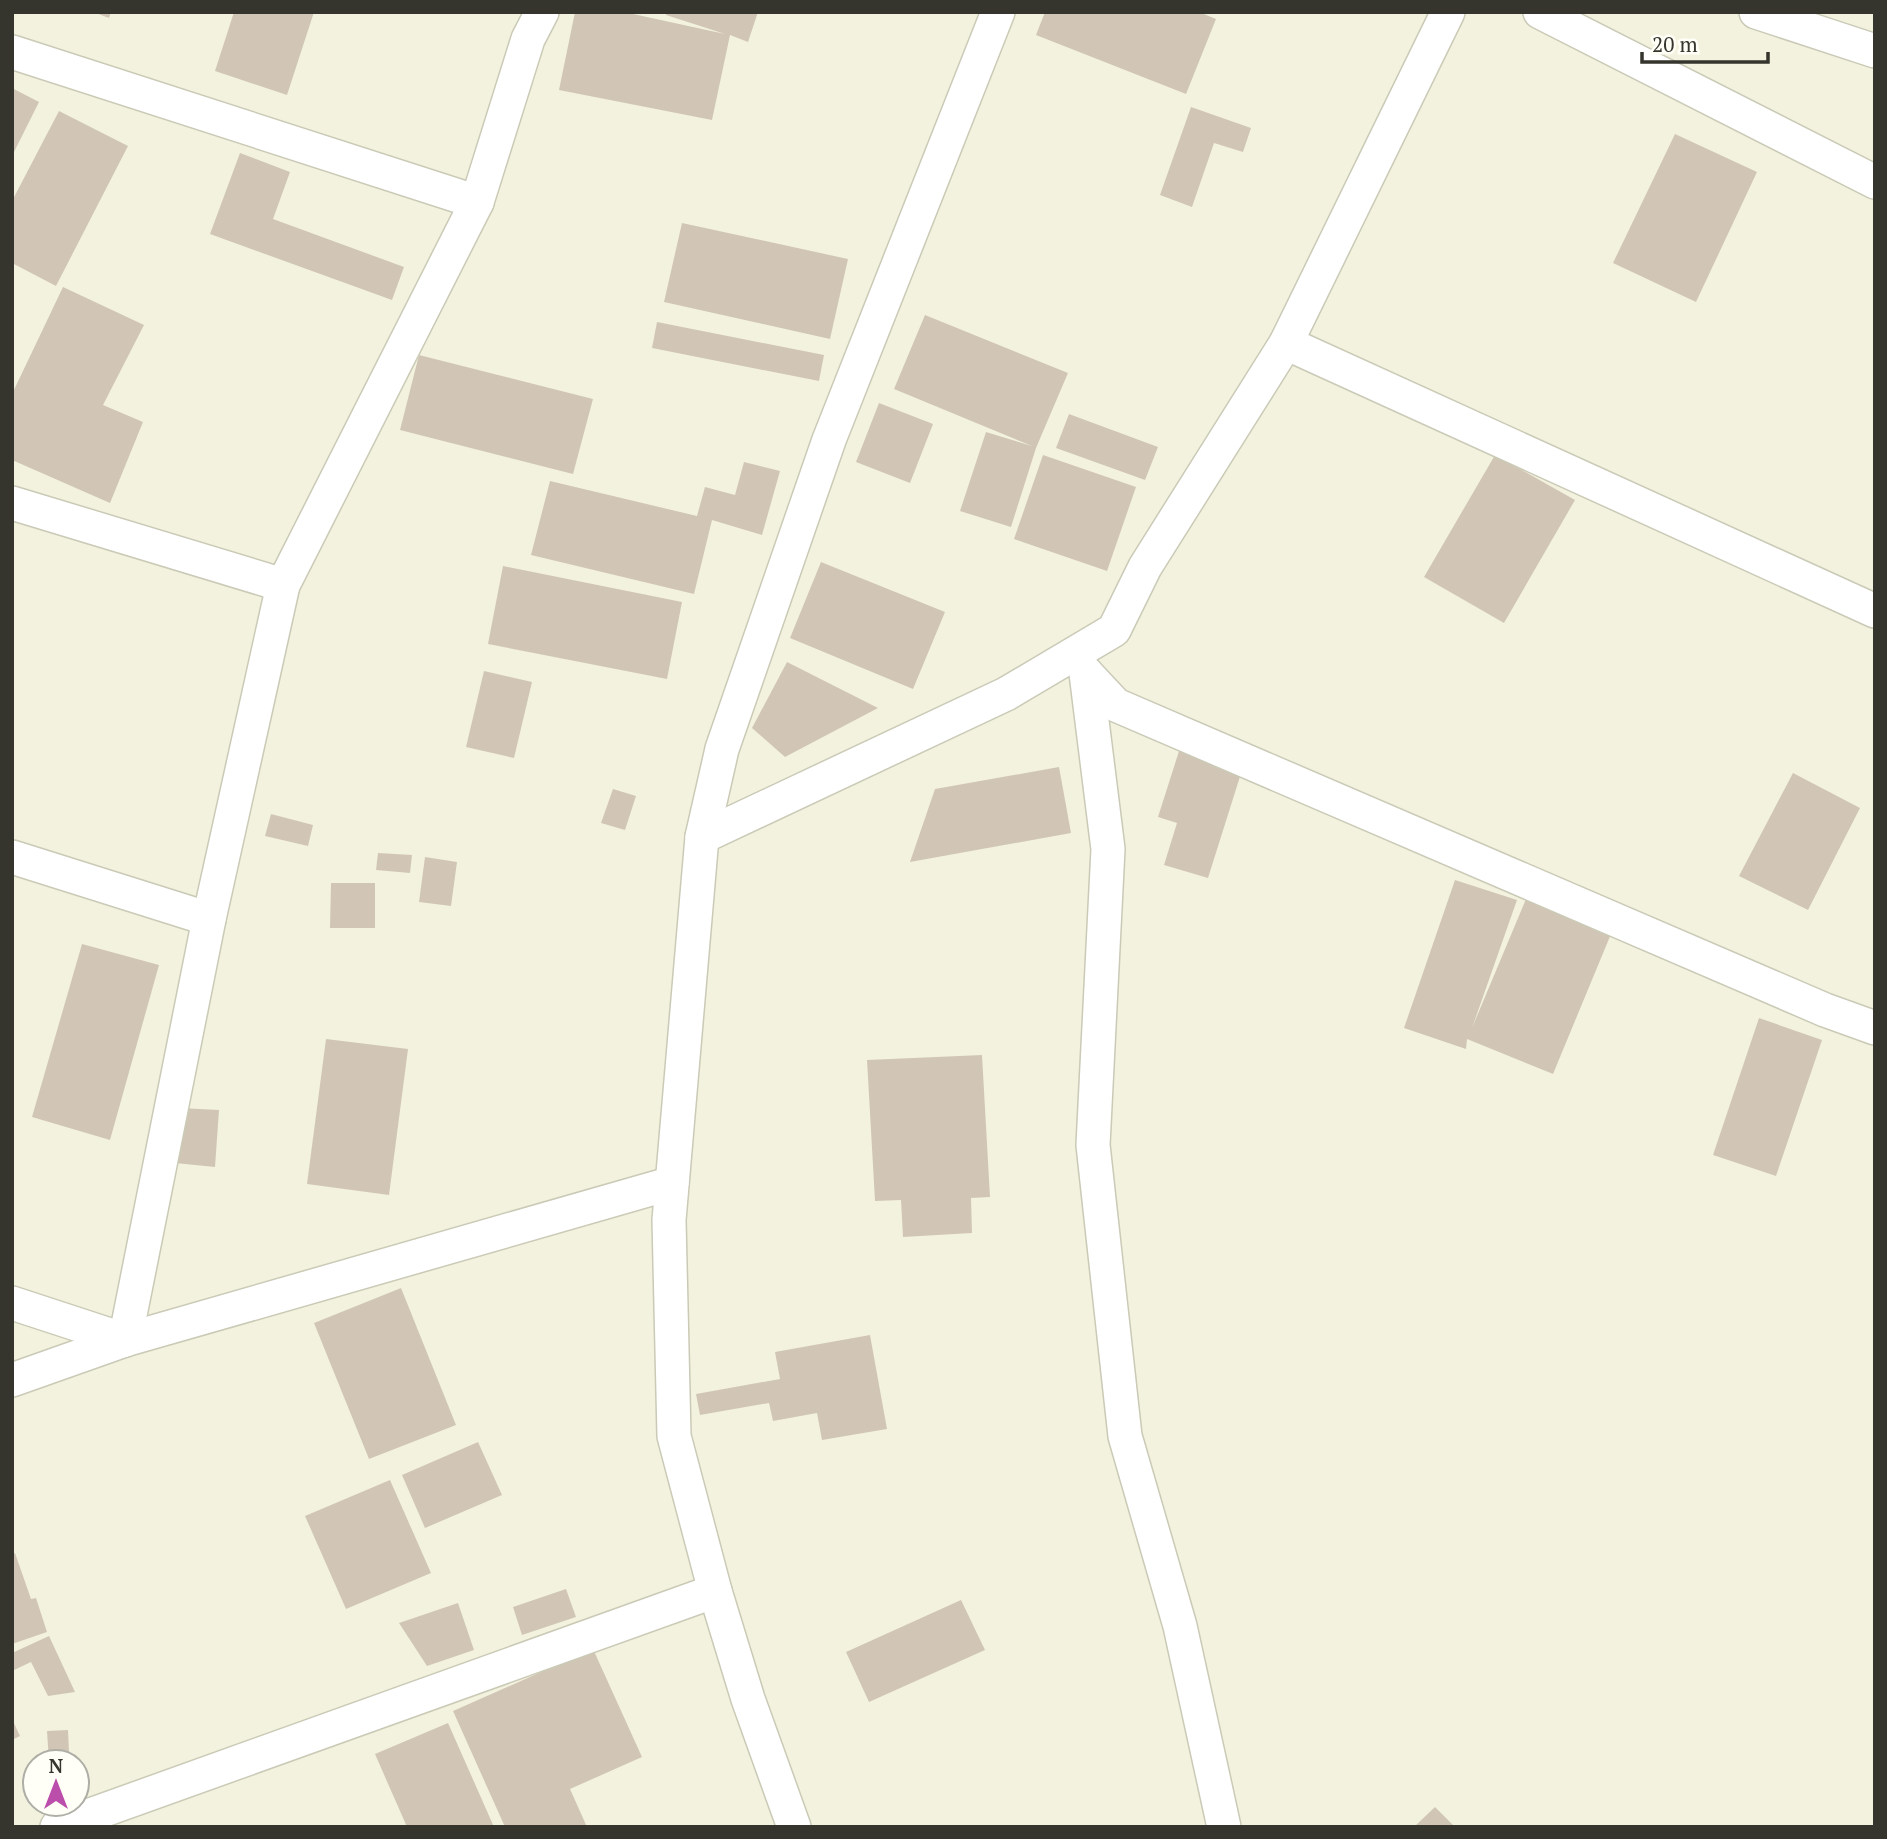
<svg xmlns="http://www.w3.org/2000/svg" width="1887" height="1839" font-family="'PT Serif',serif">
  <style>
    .building { fill: #d1c6b5 }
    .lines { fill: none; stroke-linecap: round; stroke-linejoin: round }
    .minor-casing { stroke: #cacab7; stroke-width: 36 }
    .minor { stroke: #fff; stroke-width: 33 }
  </style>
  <rect width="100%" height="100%" fill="#f3f2df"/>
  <g class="building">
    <path d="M93,12H111L109,18Z"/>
    <path d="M234,12H314L287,95L215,71Z"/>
    <path d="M575,12H624L725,34L666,15L667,12H758L748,42L730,35L712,120L559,90Z"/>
    <path d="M1045,12H1199L1216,19L1186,94L1036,35Z"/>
    <path d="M12,88L39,102L12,156Z"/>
    <path d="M1191,107L1251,128L1243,152L1214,143L1192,207L1160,195Z"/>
    <path d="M59,111L128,146L56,286L12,263V201Z"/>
    <path d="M1675,134L1757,172L1696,302L1613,263Z"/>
    <path d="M240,153L290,172L273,219L404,267L392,300L210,234Z"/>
    <path d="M682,223L848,259L830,339L664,302Z"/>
    <path d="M63,287L144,325L103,405L143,422L110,503L12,460V394Z"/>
    <path d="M925,315L1068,373L1036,448L1011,527L960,511L986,432L1032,446L894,389Z"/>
    <path d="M657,322L824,355L819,381L652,348Z"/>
    <path d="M419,355L593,399L573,474L400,430Z"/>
    <path d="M879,403L933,424L910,483L856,462Z"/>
    <path d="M1069,414L1158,447L1145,480L1056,448Z"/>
    <path d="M1043,455L1136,487L1107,571L1014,539Z"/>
    <path d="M1495,455L1575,500L1504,623L1424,577Z"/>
    <path d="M744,462L780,471L762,535L712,520L694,594L531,555L550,481L697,516L705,487L735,495Z"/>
    <path d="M821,562L945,612L913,689L790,638Z"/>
    <path d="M503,566L682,602L667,679L488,644Z"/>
    <path d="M787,662L878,708L785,757L752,728Z"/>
    <path d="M484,671L532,682L514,758L466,747Z"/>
    <path d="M1180,748L1243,767L1208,878L1164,865L1177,823L1158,817Z"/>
    <path d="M1059,767L1071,833L910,862L935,789Z"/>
    <path d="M1793,773L1860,808L1808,910L1739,876Z"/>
    <path d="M613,789L636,796L625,830L601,823Z"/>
    <path d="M271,814L313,825L308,846L265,836Z"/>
    <path d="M378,853L412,855L410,873L376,870Z"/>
    <path d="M425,857L457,862L451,906L419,902Z"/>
    <path d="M1455,880L1517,900L1472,1028L1526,899L1611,934L1553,1074L1467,1039L1466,1049L1404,1028Z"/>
    <path d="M331,883H375V928H330Z"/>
    <path d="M82,944L159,965L110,1140L32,1117Z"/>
    <path d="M1759,1018L1822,1040L1776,1176L1713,1155Z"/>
    <path d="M326,1039L408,1049L389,1195L307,1184Z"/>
    <path d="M982,1055L990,1197L971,1198L972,1233L903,1237L901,1200L875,1201L867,1060Z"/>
    <path d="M180,1108L219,1110L215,1167L175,1163Z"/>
    <path d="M401,1288L456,1425L369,1459L314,1323Z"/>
    <path d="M870,1335L887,1429L822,1440L817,1413L773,1421L769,1403L700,1415L696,1394L780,1379L775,1352Z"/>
    <path d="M478,1442L502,1495L425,1528L402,1475Z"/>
    <path d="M390,1480L431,1573L346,1609L305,1516Z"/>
    <path d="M15,1553L31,1599L36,1598L47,1632L12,1644V1554Z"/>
    <path d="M566,1589L576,1617L522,1635L513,1607Z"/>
    <path d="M961,1600L985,1650L869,1702L846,1652Z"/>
    <path d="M458,1603L474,1650L427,1666L399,1623Z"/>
    <path d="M49,1636L75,1692L48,1696L31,1662L12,1671V1653Z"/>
    <path d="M593,1649L642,1757L570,1789L587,1827H505L453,1711Z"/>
    <path d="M12,1719L20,1736L12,1740Z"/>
    <path d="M448,1723L494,1827H407L375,1754Z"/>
    <path d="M68,1730L69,1752L72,1762H49L47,1731Z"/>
    <path d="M1435,1807L1455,1827H1414Z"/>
  </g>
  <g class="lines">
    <defs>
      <g id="minor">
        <path d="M1540,12L1875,182"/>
        <path d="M1756,12L1875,51"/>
        <path d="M12,52L477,202"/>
        <path d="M1286,343L1875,611"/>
        <path d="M12,503L283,585L477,202L528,39L542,12"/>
        <path d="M1086,673L1108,849L1093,1145L1125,1436L1180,1626L1224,1827"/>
        <path d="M1086,673L1116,705L1825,1010L1875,1028"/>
        <path d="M702,837L1006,694L1114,630L1145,567L1286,343L1448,12"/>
        <path d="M12,857L209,919"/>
        <path d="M12,1303L125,1340"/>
        <path d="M125,1340L209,919L283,585"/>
        <path d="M12,1380L125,1340L672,1183"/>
        <path d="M57,1827L715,1591"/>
        <path d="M794,1827L748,1699L715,1591L674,1436L669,1220L702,837L722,749L829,440L998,12"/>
      </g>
    </defs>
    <use href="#minor" class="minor-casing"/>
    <use href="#minor" class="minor"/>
  </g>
  <rect width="1887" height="1839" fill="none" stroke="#35352d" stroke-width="28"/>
  <g transform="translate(56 1783)"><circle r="33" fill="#fffff7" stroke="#aeaea6" stroke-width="2"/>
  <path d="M0-5L12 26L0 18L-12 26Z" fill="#bb4dab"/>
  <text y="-10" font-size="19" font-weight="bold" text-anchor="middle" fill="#35352d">N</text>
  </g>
  <path d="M1642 52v10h126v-10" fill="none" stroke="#35352d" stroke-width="3.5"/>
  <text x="1652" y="52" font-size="21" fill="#35352d" stroke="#fffff7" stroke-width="5" paint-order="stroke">20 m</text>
</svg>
